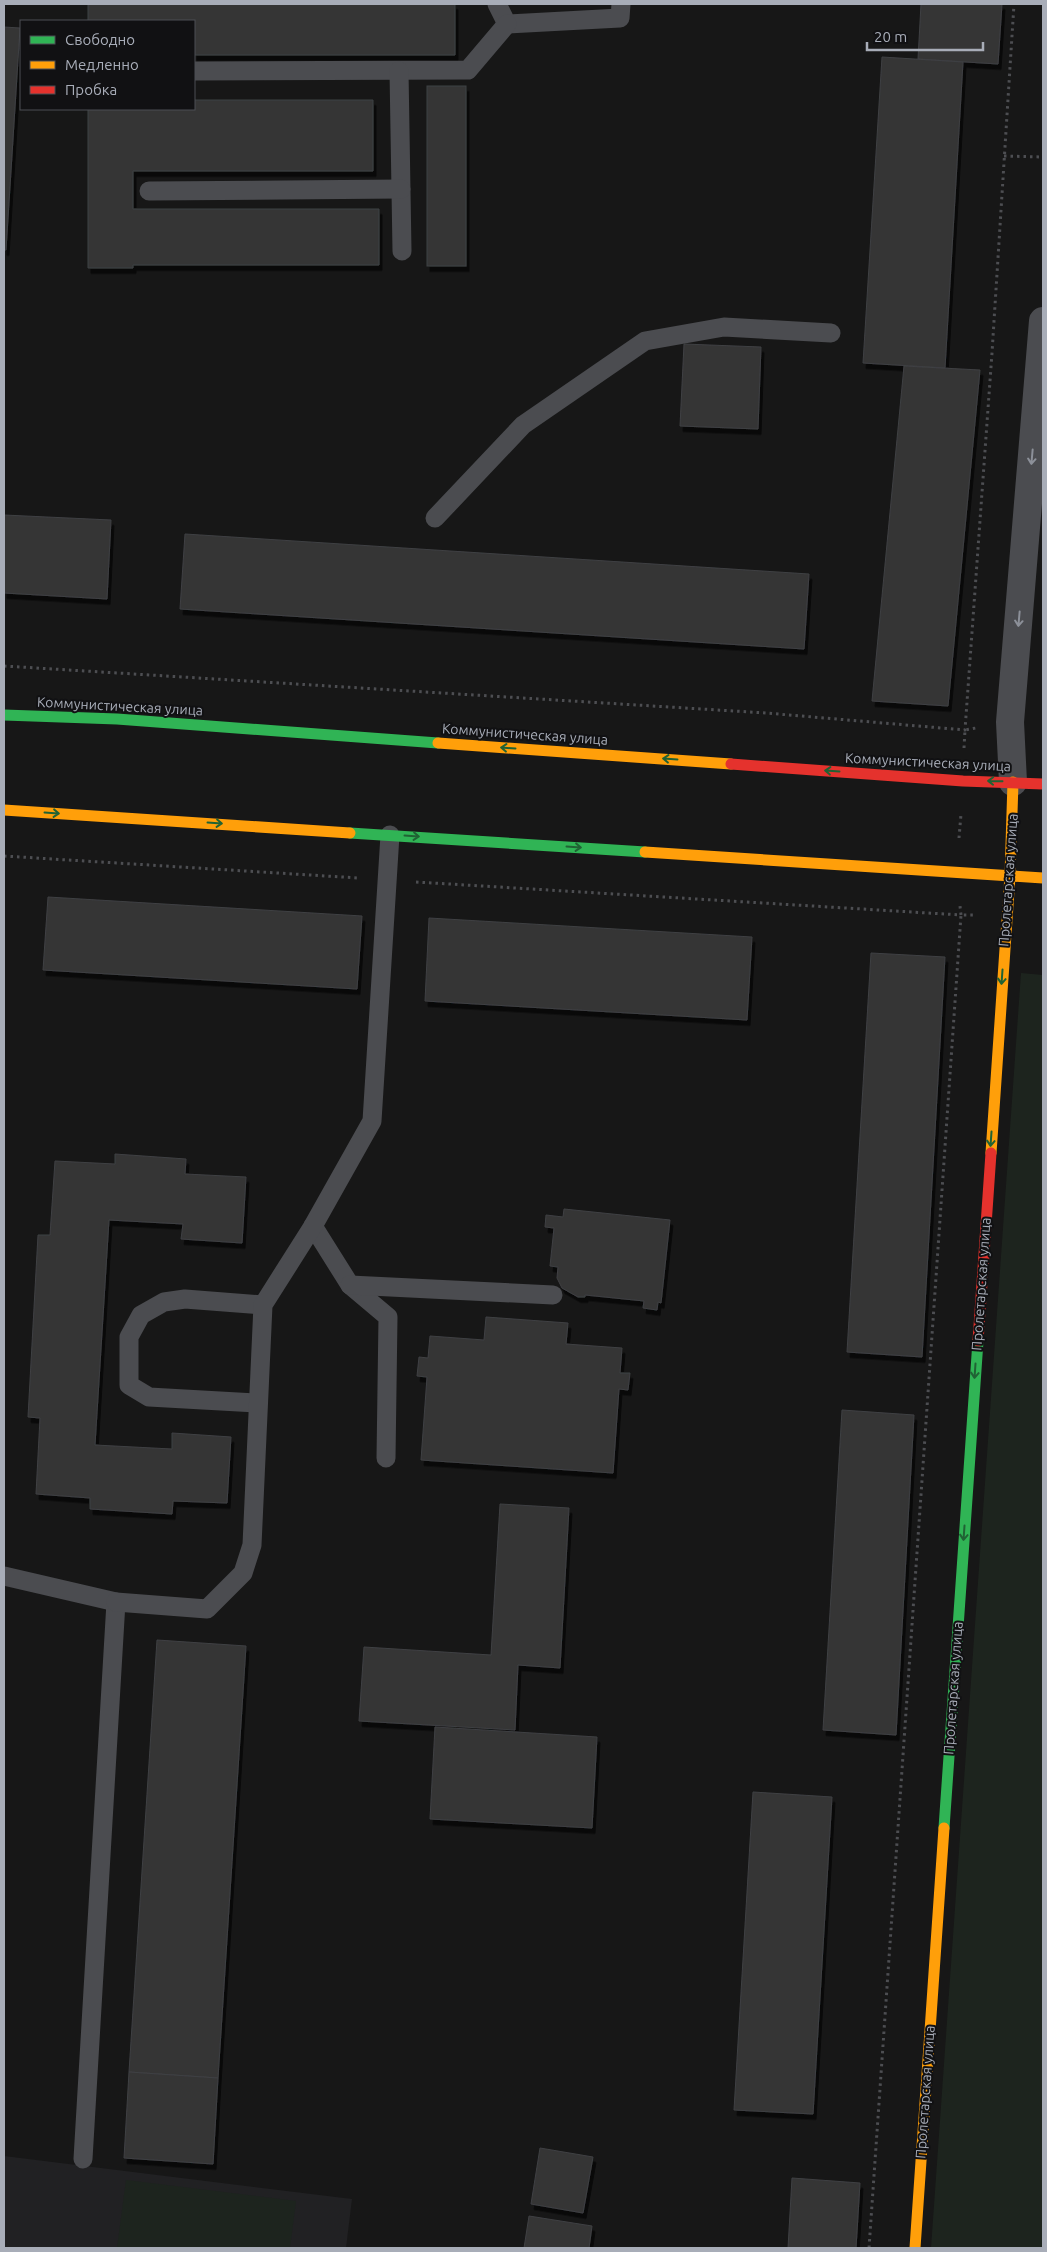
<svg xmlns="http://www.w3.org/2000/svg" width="1047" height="2252" font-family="Ubuntu,sans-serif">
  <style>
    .built { fill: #212123 }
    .green { fill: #1d241e }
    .building { fill: #353536; stroke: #3f4043; filter: url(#shadow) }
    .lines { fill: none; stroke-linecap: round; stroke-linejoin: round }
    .path { stroke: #4d4e52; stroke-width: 3; stroke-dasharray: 2.5 4; stroke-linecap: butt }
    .lane { stroke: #4b4c50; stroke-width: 19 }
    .street { stroke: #4b4c50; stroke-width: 28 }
    .fast { stroke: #30b455; stroke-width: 11 }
    .slow { stroke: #ff9f0a; stroke-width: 11 }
    .jam { stroke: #e5322d; stroke-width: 11 }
    .oneway { stroke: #8c9099 }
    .oneway2 { stroke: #206234 }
    .labels { text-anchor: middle; stroke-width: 4; stroke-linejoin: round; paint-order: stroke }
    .street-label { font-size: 14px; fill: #a8adb8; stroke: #111113 }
  </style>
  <defs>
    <filter id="shadow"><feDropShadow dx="3" dy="5.5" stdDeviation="0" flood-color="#0009"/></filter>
  </defs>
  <rect width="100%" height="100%" fill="#171717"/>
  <path class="built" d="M4,2156L352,2199L346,2248H4Z"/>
  <g class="green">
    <path d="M1021,973L1043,975V2248H931Z"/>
    <path d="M126,2180L296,2201L290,2248H117Z"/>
  </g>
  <g class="building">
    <path d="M88,4H455V55H194V21H88Z"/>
    <path d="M921,4H1002L998,64L918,59Z"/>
    <path d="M4,27L20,28L6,250H4Z"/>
    <path d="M882,57L963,62L945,368L863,363Z"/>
    <rect x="427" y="86" width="39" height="180"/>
    <path d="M194,100H373V171H133V209H379V265H133V268H88V109H194Z"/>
    <path d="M684,344L761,347L758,429L680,426Z"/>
    <path d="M904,366L980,370L948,706L872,701Z"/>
    <path d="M4,515L111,520L107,599L4,593Z"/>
    <path d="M185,534L809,574L804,649L180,609Z"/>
    <path d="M48,897L362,916L357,989L43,970Z"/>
    <path d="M429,918L752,937L747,1020L425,1001Z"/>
    <path d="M871,953L945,957L922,1357L847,1352Z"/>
    <path d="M115,1154L186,1159L185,1174L246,1177L242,1243L181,1239L183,1224L109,1220L95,1445L172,1449V1433L231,1437L227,1503L173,1501L172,1514L90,1509V1498L36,1494L40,1418L28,1417L38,1235H50L55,1161L115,1164Z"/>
    <path d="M564,1209L670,1220L661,1303L658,1302L657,1310L643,1308L644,1301L585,1295V1297H578L562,1288L557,1278L558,1267L550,1266L554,1228L545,1227L546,1215L563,1217Z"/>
    <path d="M486,1317L568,1323L566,1344L622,1348L620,1373H630L628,1390L619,1389L613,1473L421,1460L427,1377L417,1376L419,1357L428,1358L430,1336L484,1340Z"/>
    <path d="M842,1410L914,1415L896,1735L823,1730Z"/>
    <path d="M500,1504L569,1508L560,1668L518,1665L515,1730L359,1721L364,1647L491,1655Z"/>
    <path d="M157,1640L246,1646L218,2078L129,2072Z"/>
    <path d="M435,1727L597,1737L592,1828L430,1819Z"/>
    <path d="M753,1792L832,1797L813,2114L734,2110Z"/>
    <path d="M129,2072L218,2078L213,2164L124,2158Z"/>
    <path d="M540,2148L593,2157L583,2213L531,2204Z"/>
    <path d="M792,2178L860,2183L856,2248H788Z"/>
    <path d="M529,2216L592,2226L589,2248H524Z"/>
  </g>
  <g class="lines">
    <g class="path">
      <path d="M1004,156L1043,157"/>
      <path d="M4,666L766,713L965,730L992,353L1014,4"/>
      <path d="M964,748L965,730L976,728"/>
      <path d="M959,838L961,814"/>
      <path d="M4,856L358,878"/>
      <path d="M416,882L961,915L960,906"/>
      <path d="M869,2248L961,915H974"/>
    </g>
    <g class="lane">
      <path d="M497,4L507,24L620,18L621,4"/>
      <path d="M194,71L468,70L507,24"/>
      <path d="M399,71L402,251"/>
      <path d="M149,191L401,189"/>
      <path d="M435,518L523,425L645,341L724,327L831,333"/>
      <path d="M313,1226L350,1285L388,1317L386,1458"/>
      <path d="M350,1285L553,1295"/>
      <path d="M258,1403L149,1397L129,1385V1337L141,1315L164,1302L185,1299L263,1305"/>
      <path d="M4,1576L116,1602L83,2159"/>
      <path d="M116,1602L207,1609L243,1573L252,1545L263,1305L313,1226L372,1121L390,835"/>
    </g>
    <path class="street" d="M1013,782L1010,722L1043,321"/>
    <g class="fast">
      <path d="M4,715L117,719L438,743"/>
      <path d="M350,833L645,852"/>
      <path d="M944,1828L978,1341"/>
    </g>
    <g class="slow">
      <path d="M438,743L731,764"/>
      <path d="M4,810L350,833"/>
      <path d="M645,852L1043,878"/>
      <path d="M1010,876L1013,782"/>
      <path d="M991,1153L1010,876"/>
      <path d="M915,2248L944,1828"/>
    </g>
    <g class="jam">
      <path d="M731,764L963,781L1043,784"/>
      <path d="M978,1341L991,1153"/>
    </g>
  </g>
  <defs><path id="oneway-shaft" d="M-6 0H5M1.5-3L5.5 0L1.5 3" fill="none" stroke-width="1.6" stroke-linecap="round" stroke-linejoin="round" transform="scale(1.25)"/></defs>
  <g class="oneway">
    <use href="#oneway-shaft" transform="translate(1032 457) rotate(95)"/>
    <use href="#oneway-shaft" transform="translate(1019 619) rotate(95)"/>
  </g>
  <g class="oneway2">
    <use href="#oneway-shaft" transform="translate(508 748) rotate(-176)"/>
    <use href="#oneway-shaft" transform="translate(670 759) rotate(-176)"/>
    <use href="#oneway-shaft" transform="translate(832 771) rotate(-176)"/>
    <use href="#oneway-shaft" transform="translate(995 781) rotate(-179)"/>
    <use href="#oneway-shaft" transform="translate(52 813) rotate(4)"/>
    <use href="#oneway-shaft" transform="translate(215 823) rotate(4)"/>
    <use href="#oneway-shaft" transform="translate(412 836) rotate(4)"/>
    <use href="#oneway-shaft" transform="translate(574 847) rotate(4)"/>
    <use href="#oneway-shaft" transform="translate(1002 977) rotate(94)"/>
    <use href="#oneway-shaft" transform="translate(991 1139) rotate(94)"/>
    <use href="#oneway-shaft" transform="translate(975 1371) rotate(94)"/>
    <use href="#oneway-shaft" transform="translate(964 1533) rotate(94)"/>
  </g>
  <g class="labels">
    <g class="street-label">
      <text transform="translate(120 706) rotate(3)" y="5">Коммунистическая улица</text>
      <text transform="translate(525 734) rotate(4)" y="5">Коммунистическая улица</text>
      <text transform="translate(928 762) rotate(3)" y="5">Коммунистическая улица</text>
      <text transform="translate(1008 880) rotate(-86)" y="5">Пролетарская улица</text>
      <text transform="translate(981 1284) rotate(-86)" y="5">Пролетарская улица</text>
      <text transform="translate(953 1688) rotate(-86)" y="5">Пролетарская улица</text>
      <text transform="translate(925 2092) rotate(-86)" y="5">Пролетарская улица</text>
    </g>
  </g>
  <rect width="1047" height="2252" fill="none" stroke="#a8adb8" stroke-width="10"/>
  <rect x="20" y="20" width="175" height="90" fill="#111113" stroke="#4d4f55"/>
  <rect x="30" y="36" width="25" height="8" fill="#30b455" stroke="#4d4f55"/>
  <text x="65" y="45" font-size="15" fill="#a8adb8">Свободно</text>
  <rect x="30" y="61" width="25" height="8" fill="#ff9f0a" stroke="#4d4f55"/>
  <text x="65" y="70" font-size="15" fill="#a8adb8">Медленно</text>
  <rect x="30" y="86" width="25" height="8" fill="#e5322d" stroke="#4d4f55"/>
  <text x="65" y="95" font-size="15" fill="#a8adb8">Пробка</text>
  <path d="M867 42v8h116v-8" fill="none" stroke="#a8adb8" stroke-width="2.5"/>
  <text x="874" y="42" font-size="15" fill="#a8adb8" stroke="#111113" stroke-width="4" paint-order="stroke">20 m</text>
</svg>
